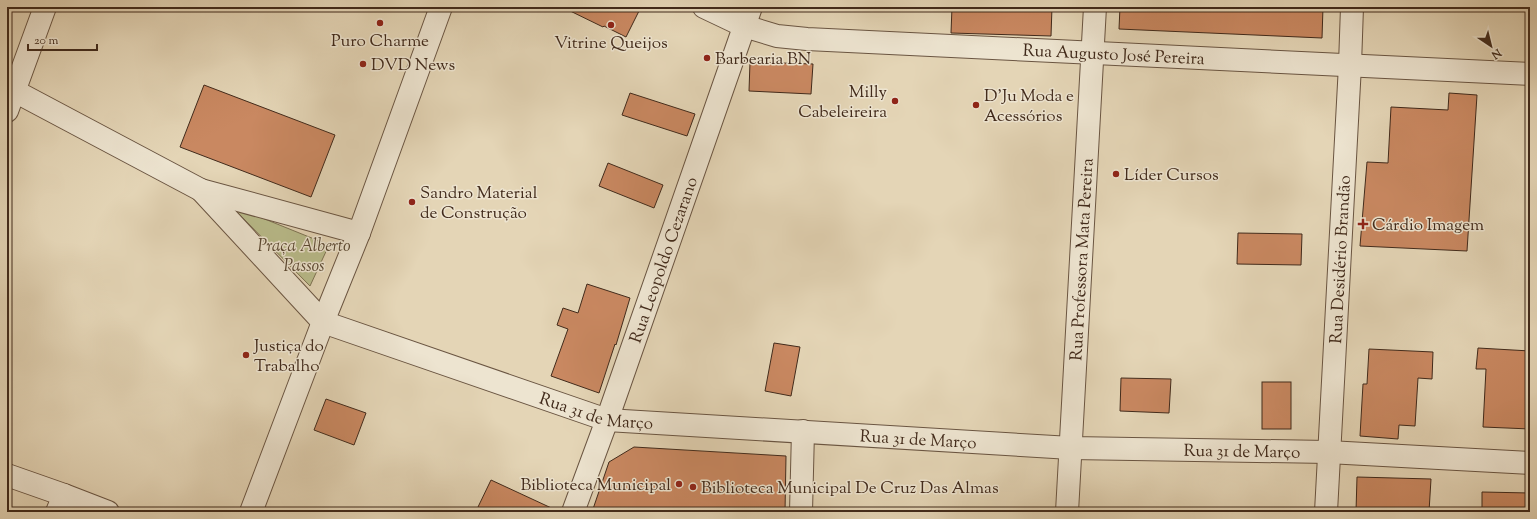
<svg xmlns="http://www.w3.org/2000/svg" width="1537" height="519" font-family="'Sorts Mill Goudy',serif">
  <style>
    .green { fill: #b9bc8b; stroke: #7d7353 }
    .building { fill: #c98861; stroke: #412a1b }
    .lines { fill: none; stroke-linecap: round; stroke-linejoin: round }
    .minor-casing { stroke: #6a5542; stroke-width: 24 }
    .minor { stroke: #ede4d0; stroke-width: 22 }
    .poi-dot { fill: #8f2418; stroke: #ede4d0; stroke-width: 1.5 }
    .labels { text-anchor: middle; stroke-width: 3; stroke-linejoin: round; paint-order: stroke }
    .poi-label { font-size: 17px; fill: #412a1b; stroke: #ede4d0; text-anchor: start }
    .street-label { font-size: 17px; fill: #412a1b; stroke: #ede4d0 }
    .park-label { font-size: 17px; font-style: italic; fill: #594731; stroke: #ede4d0 }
  </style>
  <rect width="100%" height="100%" fill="#e4d5b6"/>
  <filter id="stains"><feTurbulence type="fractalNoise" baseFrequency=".005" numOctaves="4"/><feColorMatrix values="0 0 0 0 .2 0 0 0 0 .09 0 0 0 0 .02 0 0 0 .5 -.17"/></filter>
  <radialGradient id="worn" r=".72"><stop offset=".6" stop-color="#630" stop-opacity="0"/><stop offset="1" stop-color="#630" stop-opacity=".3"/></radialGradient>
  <path class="green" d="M230,205L329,245L310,286Z"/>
  <g class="building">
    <path d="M562,7H641L626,37L604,26L603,27Z"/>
    <path d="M952,7H1052L1051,36L951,33Z"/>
    <path d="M1120,7H1323L1322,38L1119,29Z"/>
    <path d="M750,62L813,64L811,94L749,91Z"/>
    <path d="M204,85L335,135L311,197L180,147Z"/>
    <path d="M630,93L695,114L687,136L622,115Z"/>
    <path d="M1449,93L1477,95L1467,251L1360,246L1367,162L1388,163L1391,107L1448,110Z"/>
    <path d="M608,163L663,185L654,208L599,186Z"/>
    <path d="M1238,233L1302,234L1301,265L1237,264Z"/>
    <path d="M587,284L630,298L616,345L615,344L599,393L551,376L568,329L557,325L563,308L578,313Z"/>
    <path d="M774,343L800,347L791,396L765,391Z"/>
    <path d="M1478,348L1530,351V429L1483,427L1486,369H1476Z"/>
    <path d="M1369,349L1433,352L1432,379L1418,378L1415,426L1399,425L1398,439L1360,436L1363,384H1367Z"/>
    <path d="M1121,378L1171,379L1169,413L1120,411Z"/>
    <rect x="1262" y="382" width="29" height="47"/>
    <path d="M326,399L366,413L354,445L314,430Z"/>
    <path d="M634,447L786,456L785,512H592L609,462Z"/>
    <path d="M1357,477L1431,479L1429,512H1356Z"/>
    <path d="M491,480L560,512H489L478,507Z"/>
    <path d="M1482,492L1530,493V512H1482Z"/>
  </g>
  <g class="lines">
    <defs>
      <g id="minor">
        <path id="s1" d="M704,7L744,26L777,36L807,39L1530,74"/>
        <path d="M7,87L201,190L359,233"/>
        <path d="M7,111L45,7"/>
        <path id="s2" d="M201,190L323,322L607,420L1071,448L1328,452L1530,463"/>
        <path d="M7,475L64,495L108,512"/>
        <path d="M57,512L64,495"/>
        <path d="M251,512L323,322L359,233L441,7"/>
        <path id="s3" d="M573,512L607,420L751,7"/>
        <path d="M801,512L803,431"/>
        <path id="s4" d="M1067,512L1095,7"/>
        <path id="s5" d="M1326,512L1350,65L1352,7"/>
      </g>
    </defs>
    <use href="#minor" class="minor-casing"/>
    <use href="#minor" class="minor"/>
  </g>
  <g class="poi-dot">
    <circle cx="380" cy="23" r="4"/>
    <circle cx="611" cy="25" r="4"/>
    <circle cx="707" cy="58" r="4"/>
    <circle cx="363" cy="64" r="4"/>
    <circle cx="895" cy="101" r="4"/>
    <circle cx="976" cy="105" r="4"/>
    <circle cx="1116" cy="174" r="4"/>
    <circle cx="412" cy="202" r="4"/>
    <path d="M1361 218h4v4h4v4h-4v4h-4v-4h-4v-4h4z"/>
    <circle cx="246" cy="355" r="4"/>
    <circle cx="679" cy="484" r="4"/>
    <circle cx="693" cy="487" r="4"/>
  </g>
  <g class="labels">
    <g class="poi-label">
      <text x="380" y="46" text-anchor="middle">Puro Charme</text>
      <text x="611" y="48" text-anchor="middle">Vitrine Queijos</text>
      <text x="715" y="64">Barbearia BN</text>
      <text x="371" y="70">DVD News</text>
      <text x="887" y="97" text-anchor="end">Milly<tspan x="887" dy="20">Cabeleireira</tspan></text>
      <text x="984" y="101">D'Ju Moda e<tspan x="984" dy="20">Acessórios</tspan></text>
      <text x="1124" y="180">Líder Cursos</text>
      <text x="420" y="198">Sandro Material<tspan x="420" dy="20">de Construção</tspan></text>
      <text x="1372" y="230">Cárdio Imagem</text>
      <text x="254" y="351">Justiça do<tspan x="254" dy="20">Trabalho</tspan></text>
      <text x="671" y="490" text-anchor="end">Biblioteca Municipal</text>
      <text x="701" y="493">Biblioteca Municipal De Cruz Das Almas</text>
    </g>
    <g class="street-label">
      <text dy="6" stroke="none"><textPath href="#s1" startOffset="416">Rua Augusto José Pereira</textPath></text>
      <text dy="6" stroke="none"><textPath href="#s3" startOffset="268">Rua Leopoldo Cezarano</textPath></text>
      <text dy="6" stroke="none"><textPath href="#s4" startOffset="253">Rua Professora Mata Pereira</textPath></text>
      <text dy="6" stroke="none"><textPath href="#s5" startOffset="253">Rua Desidério Brandão</textPath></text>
      <text dy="6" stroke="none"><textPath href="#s2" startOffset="468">Rua 31 de Março</textPath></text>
      <text dy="6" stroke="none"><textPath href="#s2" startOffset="792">Rua 31 de Março</textPath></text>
      <text dy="6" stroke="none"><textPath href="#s2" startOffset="1116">Rua 31 de Março</textPath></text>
    </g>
    <g class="park-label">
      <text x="304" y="251">Praça Alberto<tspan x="304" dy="20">Passos</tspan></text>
    </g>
  </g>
  <rect width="1537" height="519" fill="none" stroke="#e4d5b6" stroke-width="24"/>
  <rect x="8" y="8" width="1521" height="503" fill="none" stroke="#412a1b" stroke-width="2"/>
  <rect x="12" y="12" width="1513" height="495" fill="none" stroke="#412a1b"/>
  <g transform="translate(1491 46) rotate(145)" stroke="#ede4d0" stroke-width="3" paint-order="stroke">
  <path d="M0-3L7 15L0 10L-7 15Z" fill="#412a1b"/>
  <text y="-6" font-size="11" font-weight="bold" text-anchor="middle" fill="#412a1b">N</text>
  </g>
  <path d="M28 44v6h69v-6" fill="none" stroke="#412a1b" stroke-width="2"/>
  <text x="34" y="44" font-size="12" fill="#412a1b" stroke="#ede4d0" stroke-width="3" paint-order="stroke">20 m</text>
  <rect width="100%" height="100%" filter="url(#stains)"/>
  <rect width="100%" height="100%" fill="url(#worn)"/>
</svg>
